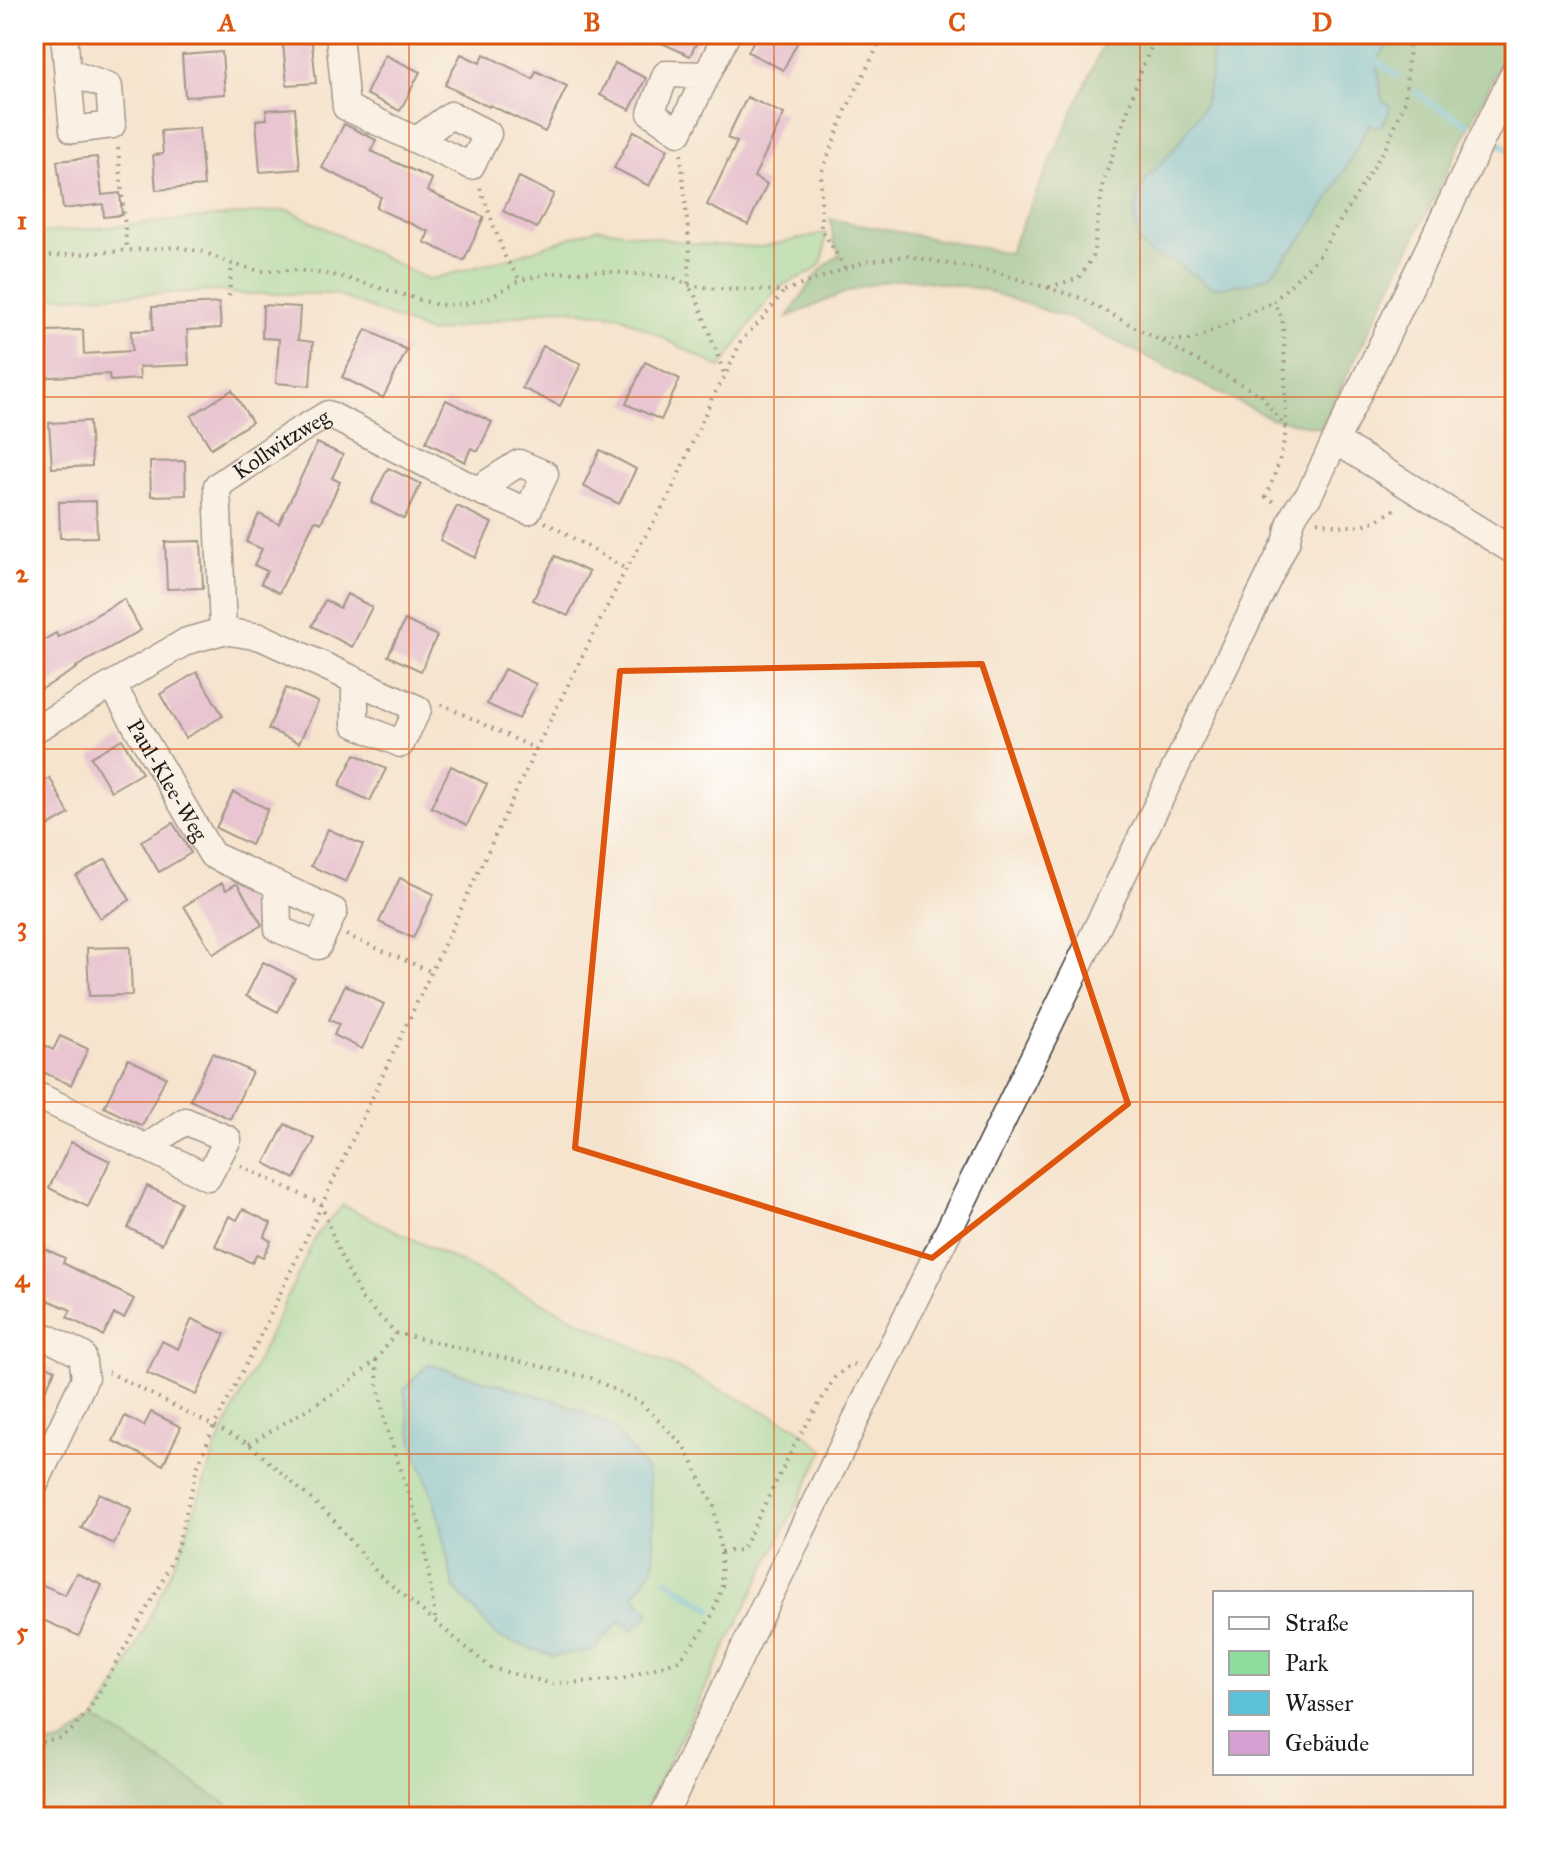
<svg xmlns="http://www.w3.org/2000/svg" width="1549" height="1851" font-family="'IM FELL Great Primer',serif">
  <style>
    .green { fill: #8edd9c; stroke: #557c5c; stroke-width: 2 }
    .forest { fill: #72bc84; stroke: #476c50; stroke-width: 2 }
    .water { fill: #5ac1d7; stroke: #3b6e7a; stroke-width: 2 }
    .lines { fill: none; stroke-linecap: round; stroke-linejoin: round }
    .stream { stroke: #5ac1d7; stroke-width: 7 }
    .building { fill: #d79fd3 }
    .minor-casing { stroke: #3d3a37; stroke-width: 29 }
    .path { stroke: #3d3a37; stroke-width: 4; stroke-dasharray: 2 6; stroke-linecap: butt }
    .minor { stroke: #fff; stroke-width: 26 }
    .marked { fill: none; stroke: #de560d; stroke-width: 6; stroke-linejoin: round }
    .grid { fill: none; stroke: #de560d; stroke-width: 2; stroke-opacity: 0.55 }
    .labels { text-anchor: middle; stroke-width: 7; stroke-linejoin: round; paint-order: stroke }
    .street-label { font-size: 22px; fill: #1c1c1c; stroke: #fff }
    .neatline { fill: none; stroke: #de560d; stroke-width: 3 }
    .grid-label { font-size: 26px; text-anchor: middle; font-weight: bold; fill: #de560d }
  </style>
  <rect width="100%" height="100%" fill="#fff"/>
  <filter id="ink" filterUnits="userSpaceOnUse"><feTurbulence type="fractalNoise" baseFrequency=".0125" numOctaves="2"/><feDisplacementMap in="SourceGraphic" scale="16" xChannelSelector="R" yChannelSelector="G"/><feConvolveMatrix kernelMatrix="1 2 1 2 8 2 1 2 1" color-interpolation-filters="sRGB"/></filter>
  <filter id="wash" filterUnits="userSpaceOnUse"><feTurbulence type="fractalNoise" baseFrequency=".006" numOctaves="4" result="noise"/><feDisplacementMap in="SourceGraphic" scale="32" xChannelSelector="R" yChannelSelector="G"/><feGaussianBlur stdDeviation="1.8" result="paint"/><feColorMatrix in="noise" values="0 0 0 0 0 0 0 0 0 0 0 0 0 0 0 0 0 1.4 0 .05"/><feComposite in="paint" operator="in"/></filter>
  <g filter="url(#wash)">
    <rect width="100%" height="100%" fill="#f5e4cd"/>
    <g class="green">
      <path d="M289,210L428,280L516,256L598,228L697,244L761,247L826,233C825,243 826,256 820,264C812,276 793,278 782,286C761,303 738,345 721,368L621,316L558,308L430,333L335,294H235L220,291L34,298V231L41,233Z"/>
      <path d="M343,1205L797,1427L824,1450L641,1817H246L96,1719L122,1677L180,1552L216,1448L317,1234Z"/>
    </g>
    <g class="forest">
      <path d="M1108,34H1515L1321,428L1270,418L1073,320L982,289L903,278L861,287L839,295L788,317C803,295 816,268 840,255L834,242L830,219L1009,253Z"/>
      <path d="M96,1719L246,1817H34V1749L63,1742Z"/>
    </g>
    <g class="water">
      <path d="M1210,34H1385L1387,46L1377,61L1382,100L1389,105L1390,111L1382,125L1376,127L1369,124L1333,192L1305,235L1270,275L1254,282L1231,286L1211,287L1176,263L1151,254L1139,243L1135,222L1137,198L1146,179L1176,147L1204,106L1211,76L1212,43Z"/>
      <path d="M428,1364L561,1402L610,1424L648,1472L654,1523V1566L634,1596L650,1613L632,1631L621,1620L593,1651L553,1656L497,1637L454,1587L435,1504L413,1444L404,1389Z"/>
    </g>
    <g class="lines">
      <g class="stream">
        <path d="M1369,58L1377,61L1397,76"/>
        <path d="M1416,92L1429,102L1467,124"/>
        <path d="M1496,140L1515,155"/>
        <path d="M667,1580L711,1609"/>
      </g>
    </g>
    <g id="blocks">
      <g class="building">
        <path d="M282,34H311L316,83L287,85Z"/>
        <path d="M642,34H701L690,56Z"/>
        <path d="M757,34H802L783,70L748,52Z"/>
        <path d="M222,52L225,94L185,97L182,55Z"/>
        <path d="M461,54L480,63L484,54L533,79L536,71L567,86L545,132L490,105L489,107L445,85Z"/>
        <path d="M385,55L420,72L400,111L366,94Z"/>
        <path d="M615,63L646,78L630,110L600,95Z"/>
        <path d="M747,97L784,114L754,177L767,184L748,225L707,205L737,142L727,138Z"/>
        <path d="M295,108L300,169L260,172L256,120L267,119L266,110Z"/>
        <path d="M344,124L376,140L371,151L432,179L427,191L484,217L464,261L424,242L429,232L376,208L381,197L322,168Z"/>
        <path d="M199,128L204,186L156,190L153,155L163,154L161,131Z"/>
        <path d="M634,131L668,149L649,186L614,168Z"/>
        <path d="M97,157L102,195L120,193L122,215L104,217L103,204L63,209L57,161Z"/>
        <path d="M519,177L554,194L537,228L503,211Z"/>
        <path d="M219,303L221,328L187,330L189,365L139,367L140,379L110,381L109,374L34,378V345H47L46,331L83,330L84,354L132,351L131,331L153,330L152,307Z"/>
        <path d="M263,305L300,307L298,340L313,342L310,386L276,383L279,339L262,338Z"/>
        <path d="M366,329L407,350L383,398L342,377Z"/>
        <path d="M543,346L581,364L560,406L522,388Z"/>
        <path d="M645,362L680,379L661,420L626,404Z"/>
        <path d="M232,390L252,422L211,448L191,416Z"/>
        <path d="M446,400L492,422L478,451L471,448L465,462L426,442Z"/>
        <path d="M89,421L92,466L52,468L49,423Z"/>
        <path d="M317,443L343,455L332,478L340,482L321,523L315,520L279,593L261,583L267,571L254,565L262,549L246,542L259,514L279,524Z"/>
        <path d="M600,450L636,469L619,504L583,486Z"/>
        <path d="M185,461L186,495L151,496L150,462Z"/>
        <path d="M388,468L421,484L404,519L371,502Z"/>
        <path d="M96,501L97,537L60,538L59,502Z"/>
        <path d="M457,506L492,523L475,558L440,540Z"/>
        <path d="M201,541L203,588L167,589L165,542Z"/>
        <path d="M555,556L589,572L568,616L533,600Z"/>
        <path d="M347,594L372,607L352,647L312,626L325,600L340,608Z"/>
        <path d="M124,599L141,630L76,667L77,668L42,689L34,676V646L56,633L58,637Z"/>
        <path d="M405,620L437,636L421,671L388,656Z"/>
        <path d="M504,669L536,684L519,719L487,704Z"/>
        <path d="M197,672L223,716L185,738L160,694Z"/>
        <path d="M286,688L318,702L299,743L268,729Z"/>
        <path d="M122,739L142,773L111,791L91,757Z"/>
        <path d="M355,754L386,769L370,801L339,786Z"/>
        <path d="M451,766L487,784L467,825L431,807Z"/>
        <path d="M50,778L69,814L41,830L34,816V787Z"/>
        <path d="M233,792L268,809L251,845L216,828Z"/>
        <path d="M173,823L191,853L159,872L141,841Z"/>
        <path d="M328,829L363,845L346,882L311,866Z"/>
        <path d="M106,859L130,900L100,918L76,876Z"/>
        <path d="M400,878L434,894L413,938L379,922Z"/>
        <path d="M222,883L226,890L236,884L238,885L262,925L213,954L184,906Z"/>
        <path d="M130,947L132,995L89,996L87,948Z"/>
        <path d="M263,962L295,978L278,1012L246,996Z"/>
        <path d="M345,985L384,1004L362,1049L334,1035L339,1024L329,1020Z"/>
        <path d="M60,1036L88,1049L71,1085L34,1068V1040L53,1050Z"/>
        <path d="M212,1053L252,1072L230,1119L190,1100Z"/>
        <path d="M128,1059L166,1077L142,1126L104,1107Z"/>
        <path d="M285,1124L315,1139L295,1179L265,1163Z"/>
        <path d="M71,1142L110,1161L88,1207L49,1188Z"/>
        <path d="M147,1186L181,1202L162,1244L128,1228Z"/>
        <path d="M243,1209L271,1223L264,1237L271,1241L263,1257L257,1254L252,1263L215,1246L229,1216L237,1220Z"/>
        <path d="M34,1244L65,1258L63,1263L134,1299L124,1318L114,1314L103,1336L67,1317L71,1310L34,1294Z"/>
        <path d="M192,1319L225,1334L196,1395L147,1373L162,1341L178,1349Z"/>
        <path d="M34,1360L55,1370L34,1414Z"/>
        <path d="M151,1412L181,1427L163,1465L113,1441L125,1416L144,1426Z"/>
        <path d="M99,1493L132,1509L114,1544L81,1528Z"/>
        <path d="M76,1573L102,1585L79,1636L34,1616V1581L65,1595Z"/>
      </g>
    </g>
  </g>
  <g filter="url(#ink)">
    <use href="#blocks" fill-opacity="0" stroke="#3d3a37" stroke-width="2"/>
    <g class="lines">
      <defs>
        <g id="minor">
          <path d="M64,34L73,130L112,125L109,87L68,72"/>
          <path d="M339,34L346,107L471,166L488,134L451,115L418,139"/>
          <path d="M707,75L666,74L651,113L679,132L727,34"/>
          <path d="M1336,441L1515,552"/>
          <path id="s1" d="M223,631L217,486L292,435L328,414L477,490L528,511L545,474L519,463L477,490"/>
          <path id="s2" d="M112,685L212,855L334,911L318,946L278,929L277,886"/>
          <path d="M34,730L187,641L223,631L261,637L418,709L401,744L355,724V680"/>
          <path d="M34,1094L208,1177L228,1139L185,1121L147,1147"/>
          <path d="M34,1331L82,1355L85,1378L34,1486"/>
          <path d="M663,1817L764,1607L1287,540C1289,522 1295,508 1308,497L1515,71"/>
        </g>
      </defs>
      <use href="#minor" class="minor-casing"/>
      <g class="path">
        <path d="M118,148L127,250"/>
        <path d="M681,154L690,253L688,285L697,299L725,376"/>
        <path d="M480,188L506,259L520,280"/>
        <path d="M34,257L177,247L204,252L232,264L261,271L297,270L339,276L438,305L465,304L487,299L520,280L551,273L599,271L672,277L688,285L718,289L784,291L867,261L907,256L995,272L1081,298L1261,395L1286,429C1283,453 1275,475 1266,497L1276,503"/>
        <path d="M845,268L821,228V174L846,110L884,34"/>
        <path d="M1049,287L1079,278L1093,257L1103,183L1142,68L1157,34"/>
        <path d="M229,296L232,264"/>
        <path d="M1164,340H1193L1273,302"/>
        <path d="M1286,427L1284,338L1282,317L1273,302L1318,257L1387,145L1405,101L1410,34"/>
        <path d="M1317,521C1351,530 1369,528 1398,507"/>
        <path d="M545,522L626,569"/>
        <path d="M441,704L536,749"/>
        <path d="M346,935L432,972"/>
        <path d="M376,1360L378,1384L386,1427L423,1534L435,1618"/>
        <path d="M108,1372L249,1444L331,1517L379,1575L491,1668L553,1684L622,1679L679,1660L702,1632L712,1615L722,1587L721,1552L714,1507L685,1447L641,1403L591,1378L396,1333L361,1298L339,1252L321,1204L240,1165"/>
        <path d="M249,1444L344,1387L376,1360L395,1334"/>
        <path d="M721,1552L742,1550L794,1446L835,1377L851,1364L859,1365"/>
        <path d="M34,1743L60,1738L73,1729L89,1710L161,1584L177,1549L197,1468L213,1428L255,1347L536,749L626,569L670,494L712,398L725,376L741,341L763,318L784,291"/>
      </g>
      <use href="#minor" class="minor"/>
    </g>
  </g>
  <path d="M0 0H1549V1851H0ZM982,664L1128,1104L932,1258L575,1148L620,671Z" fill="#f5e4cd" fill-opacity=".55" fill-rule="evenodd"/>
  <path class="marked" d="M982,664L1128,1104L932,1258L575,1148L620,671Z"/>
  <path class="grid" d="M409,34V1817M774,34V1817M1140,34V1817M34,397H1515M34,749H1515M34,1102H1515M34,1454H1515"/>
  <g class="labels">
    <g class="street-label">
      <text dy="8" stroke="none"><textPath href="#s1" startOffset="222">Kollwitzweg</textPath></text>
      <text dy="8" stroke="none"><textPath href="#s2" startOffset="110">Paul-Klee-Weg</textPath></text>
    </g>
  </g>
  <rect width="1549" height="1851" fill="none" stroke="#fff" stroke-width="88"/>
  <rect x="1213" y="1591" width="260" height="184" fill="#ffffff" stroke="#a4a4a4" stroke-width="2"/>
  <rect x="1229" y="1617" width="40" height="12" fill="#ffffff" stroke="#a4a4a4" stroke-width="2"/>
  <text x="1285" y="1631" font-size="24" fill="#1c1c1c">Straße</text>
  <rect x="1229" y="1651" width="40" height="24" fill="#8edd9c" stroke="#a4a4a4" stroke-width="2"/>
  <text x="1285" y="1671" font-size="24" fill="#1c1c1c">Park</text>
  <rect x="1229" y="1691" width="40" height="24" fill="#5ac1d7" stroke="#a4a4a4" stroke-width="2"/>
  <text x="1285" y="1711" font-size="24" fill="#1c1c1c">Wasser</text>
  <rect x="1229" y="1731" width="40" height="24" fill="#d79fd3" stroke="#a4a4a4" stroke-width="2"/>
  <text x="1285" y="1751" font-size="24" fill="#1c1c1c">Gebäude</text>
  <rect x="44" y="44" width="1461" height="1763" class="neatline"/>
  <g class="grid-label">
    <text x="227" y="31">A</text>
    <text x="592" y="31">B</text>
    <text x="957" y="31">C</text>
    <text x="1322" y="31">D</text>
    <text x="22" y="229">1</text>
    <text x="22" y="582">2</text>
    <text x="22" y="935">3</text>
    <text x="22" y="1287">4</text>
    <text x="22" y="1640">5</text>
  </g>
</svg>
